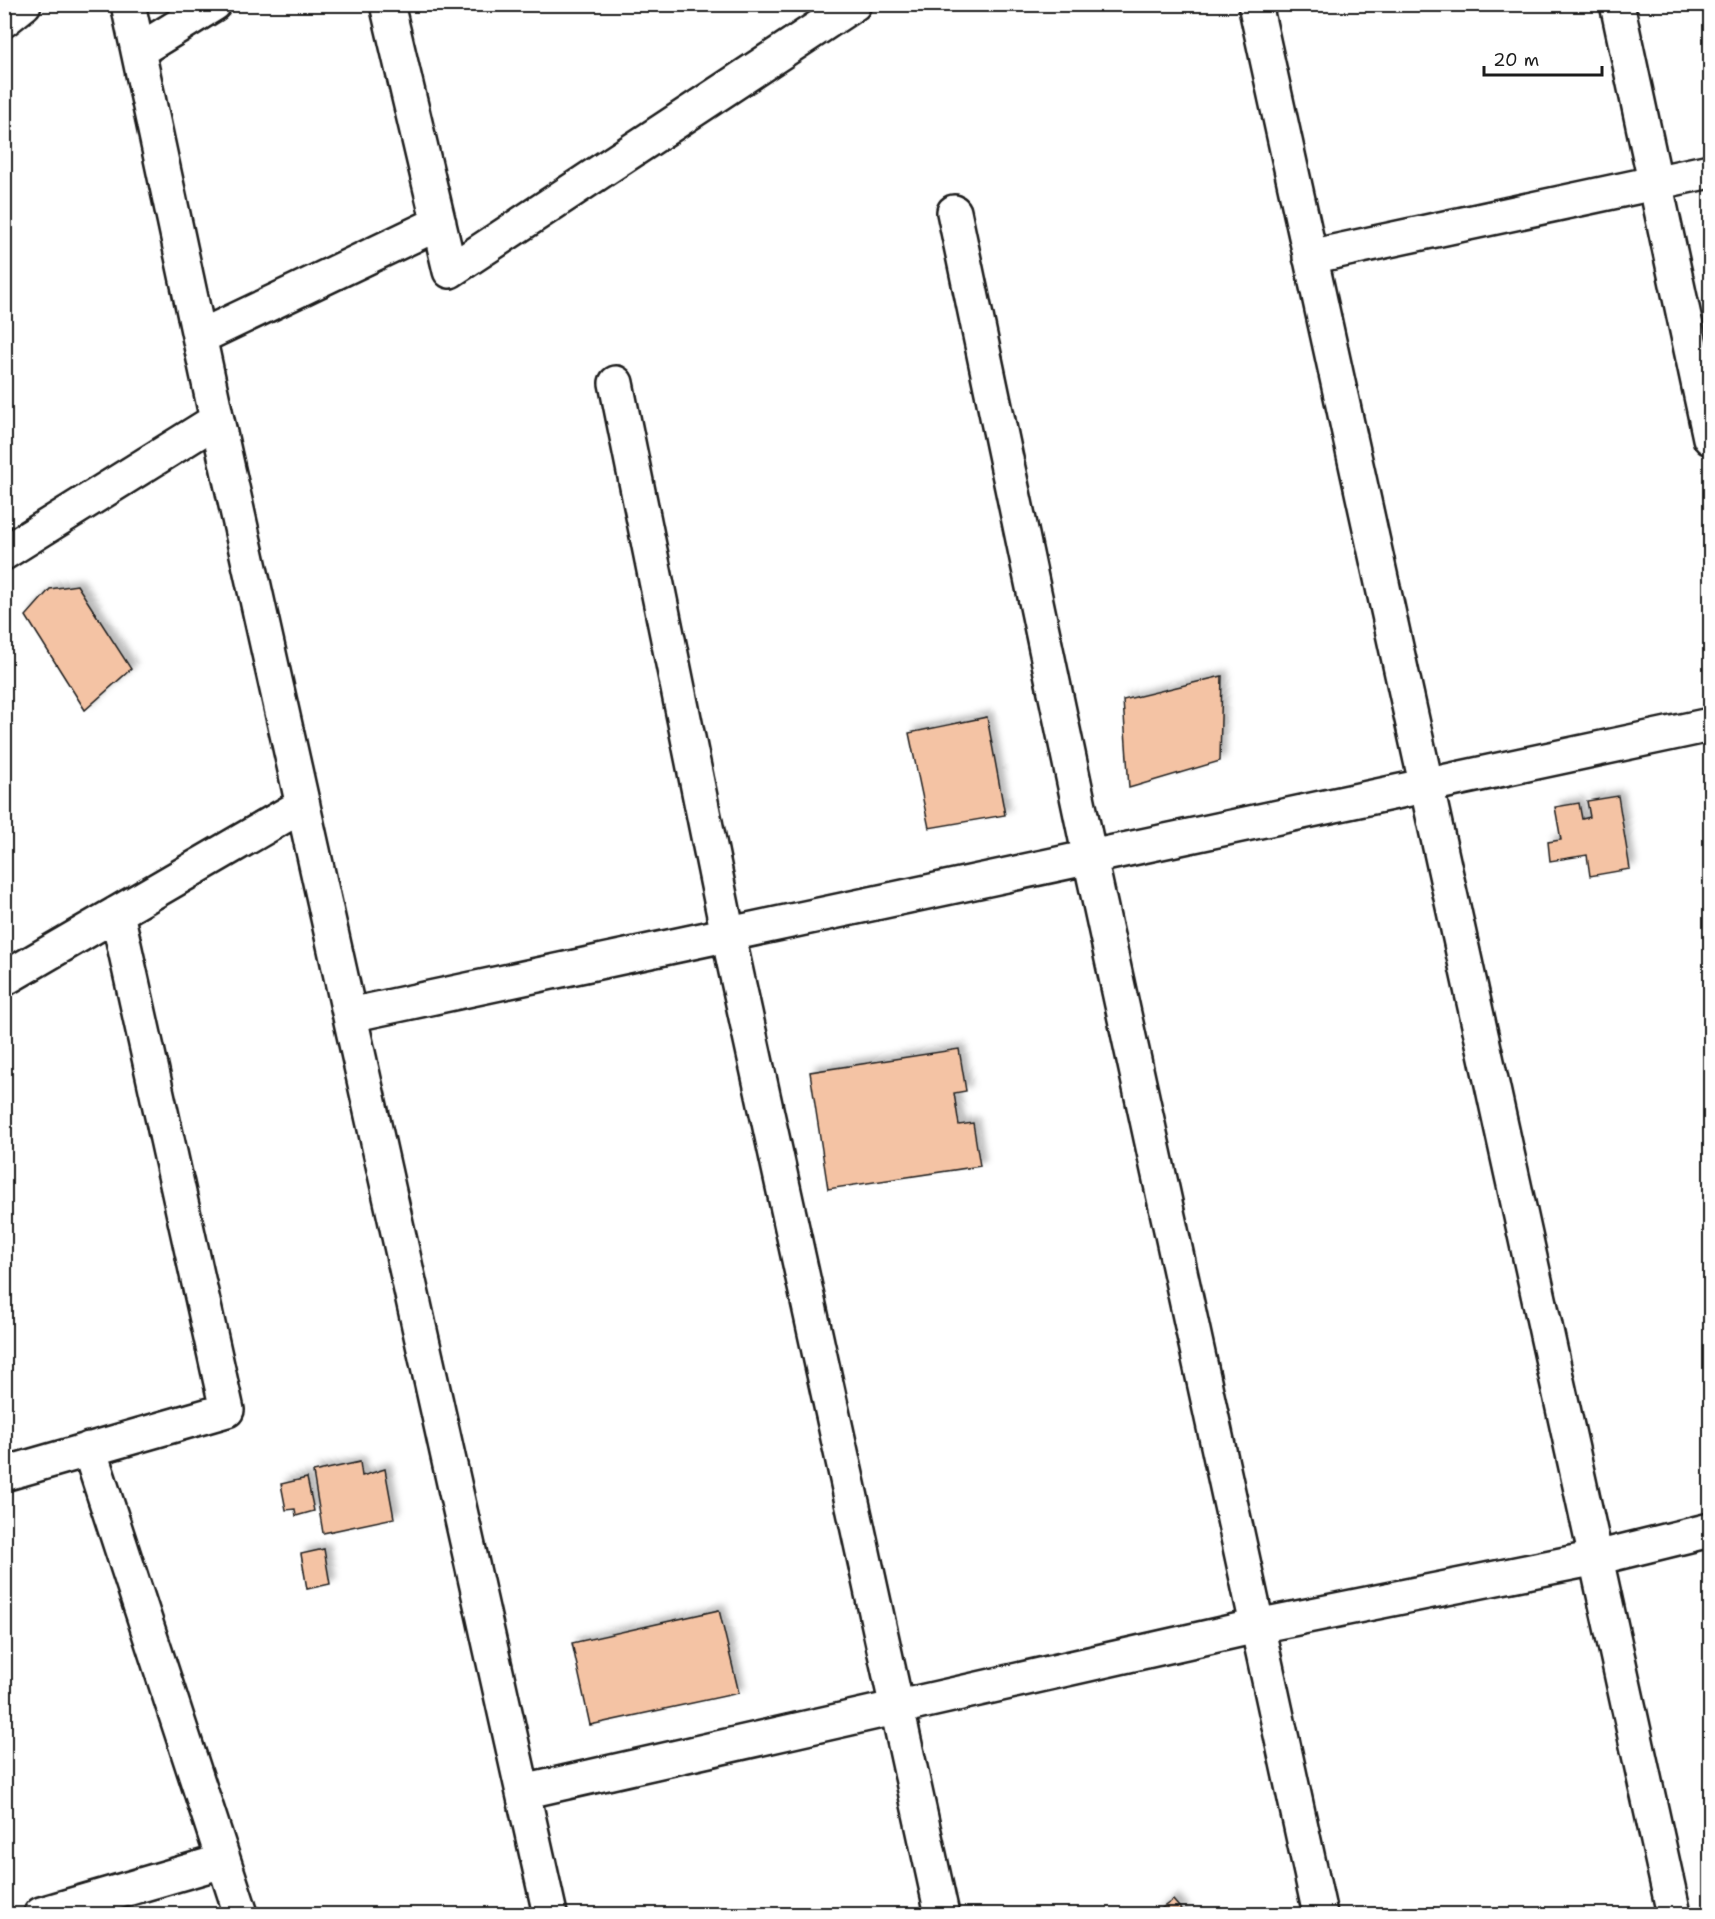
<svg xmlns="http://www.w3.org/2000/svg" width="1715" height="1919" font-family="'Shantell Sans',sans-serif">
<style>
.building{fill:#f4c3a4;stroke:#1c1c1c;stroke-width:1.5;filter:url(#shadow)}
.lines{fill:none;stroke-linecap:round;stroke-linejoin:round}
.street-casing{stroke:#1c1c1c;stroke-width:38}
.street{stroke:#fff;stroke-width:33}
</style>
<defs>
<filter id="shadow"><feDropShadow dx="5.5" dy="-5.5" stdDeviation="3" flood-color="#0004"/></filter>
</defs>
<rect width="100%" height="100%" fill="#fff"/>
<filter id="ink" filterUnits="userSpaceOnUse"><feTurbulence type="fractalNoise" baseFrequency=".0167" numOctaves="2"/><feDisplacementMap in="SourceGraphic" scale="12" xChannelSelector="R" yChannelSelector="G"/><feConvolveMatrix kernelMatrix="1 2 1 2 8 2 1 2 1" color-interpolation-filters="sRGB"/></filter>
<g filter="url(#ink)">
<!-- building -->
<path class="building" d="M 77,585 L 131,669 L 85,710 L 26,616 L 50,589 Z
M 1222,676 L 1220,761 L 1129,788 L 1123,700 Z
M 987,717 L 1005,815 L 929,828 L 909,733 Z
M 1618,796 L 1630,869 L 1590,876 L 1587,855 L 1550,861 L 1548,842 L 1561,840 L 1555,807 L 1579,803 L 1582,819 L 1590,817 L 1587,801 Z
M 959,1049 L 966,1091 L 954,1093 L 959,1125 L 973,1123 L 980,1166 L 828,1189 L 810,1072 Z
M 360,1462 L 362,1476 L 385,1469 L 394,1518 L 323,1533 L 313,1472 Z
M 307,1478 L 314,1511 L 296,1516 L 295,1509 L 286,1510 L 281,1484 Z
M 324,1549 L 330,1584 L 307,1589 L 301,1554 Z
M 719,1610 L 739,1693 L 590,1725 L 572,1643 Z
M 1173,1900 L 1185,1914 L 1154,1914 Z"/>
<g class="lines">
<!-- street casing -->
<g class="street-casing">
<path id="street" d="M 128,4 L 217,420 L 550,1914
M 387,4 L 450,271 L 854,4
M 1255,4 L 1674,1914
M 1617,4 L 1710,438
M 4,20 L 24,4
M 138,51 L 214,4
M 954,212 L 1090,858 L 1320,1914
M 1310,257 L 1710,171
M 200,337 L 439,223
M 616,383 L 728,935 L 942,1914
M 4,553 L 217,420
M 4,979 L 303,805
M 350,1015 L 1710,725
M 89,1449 L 241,1914
M 4,1474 L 227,1410 L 117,913
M 523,1792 L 1257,1626 L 1596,1558 L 1710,1530
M 41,1914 L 223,1861"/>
</g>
<!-- street -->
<use href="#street" class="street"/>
</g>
</g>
<!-- margin -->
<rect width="1715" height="1919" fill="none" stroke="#fff" stroke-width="24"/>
<rect x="12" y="12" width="1691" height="1895" fill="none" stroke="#1c1c1c" stroke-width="2" filter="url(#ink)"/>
<!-- scale -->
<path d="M1484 66v9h118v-9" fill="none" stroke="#1c1c1c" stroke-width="3"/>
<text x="1493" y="66" font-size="18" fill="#1c1c1c" stroke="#ffffff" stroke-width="4.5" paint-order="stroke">20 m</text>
</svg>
